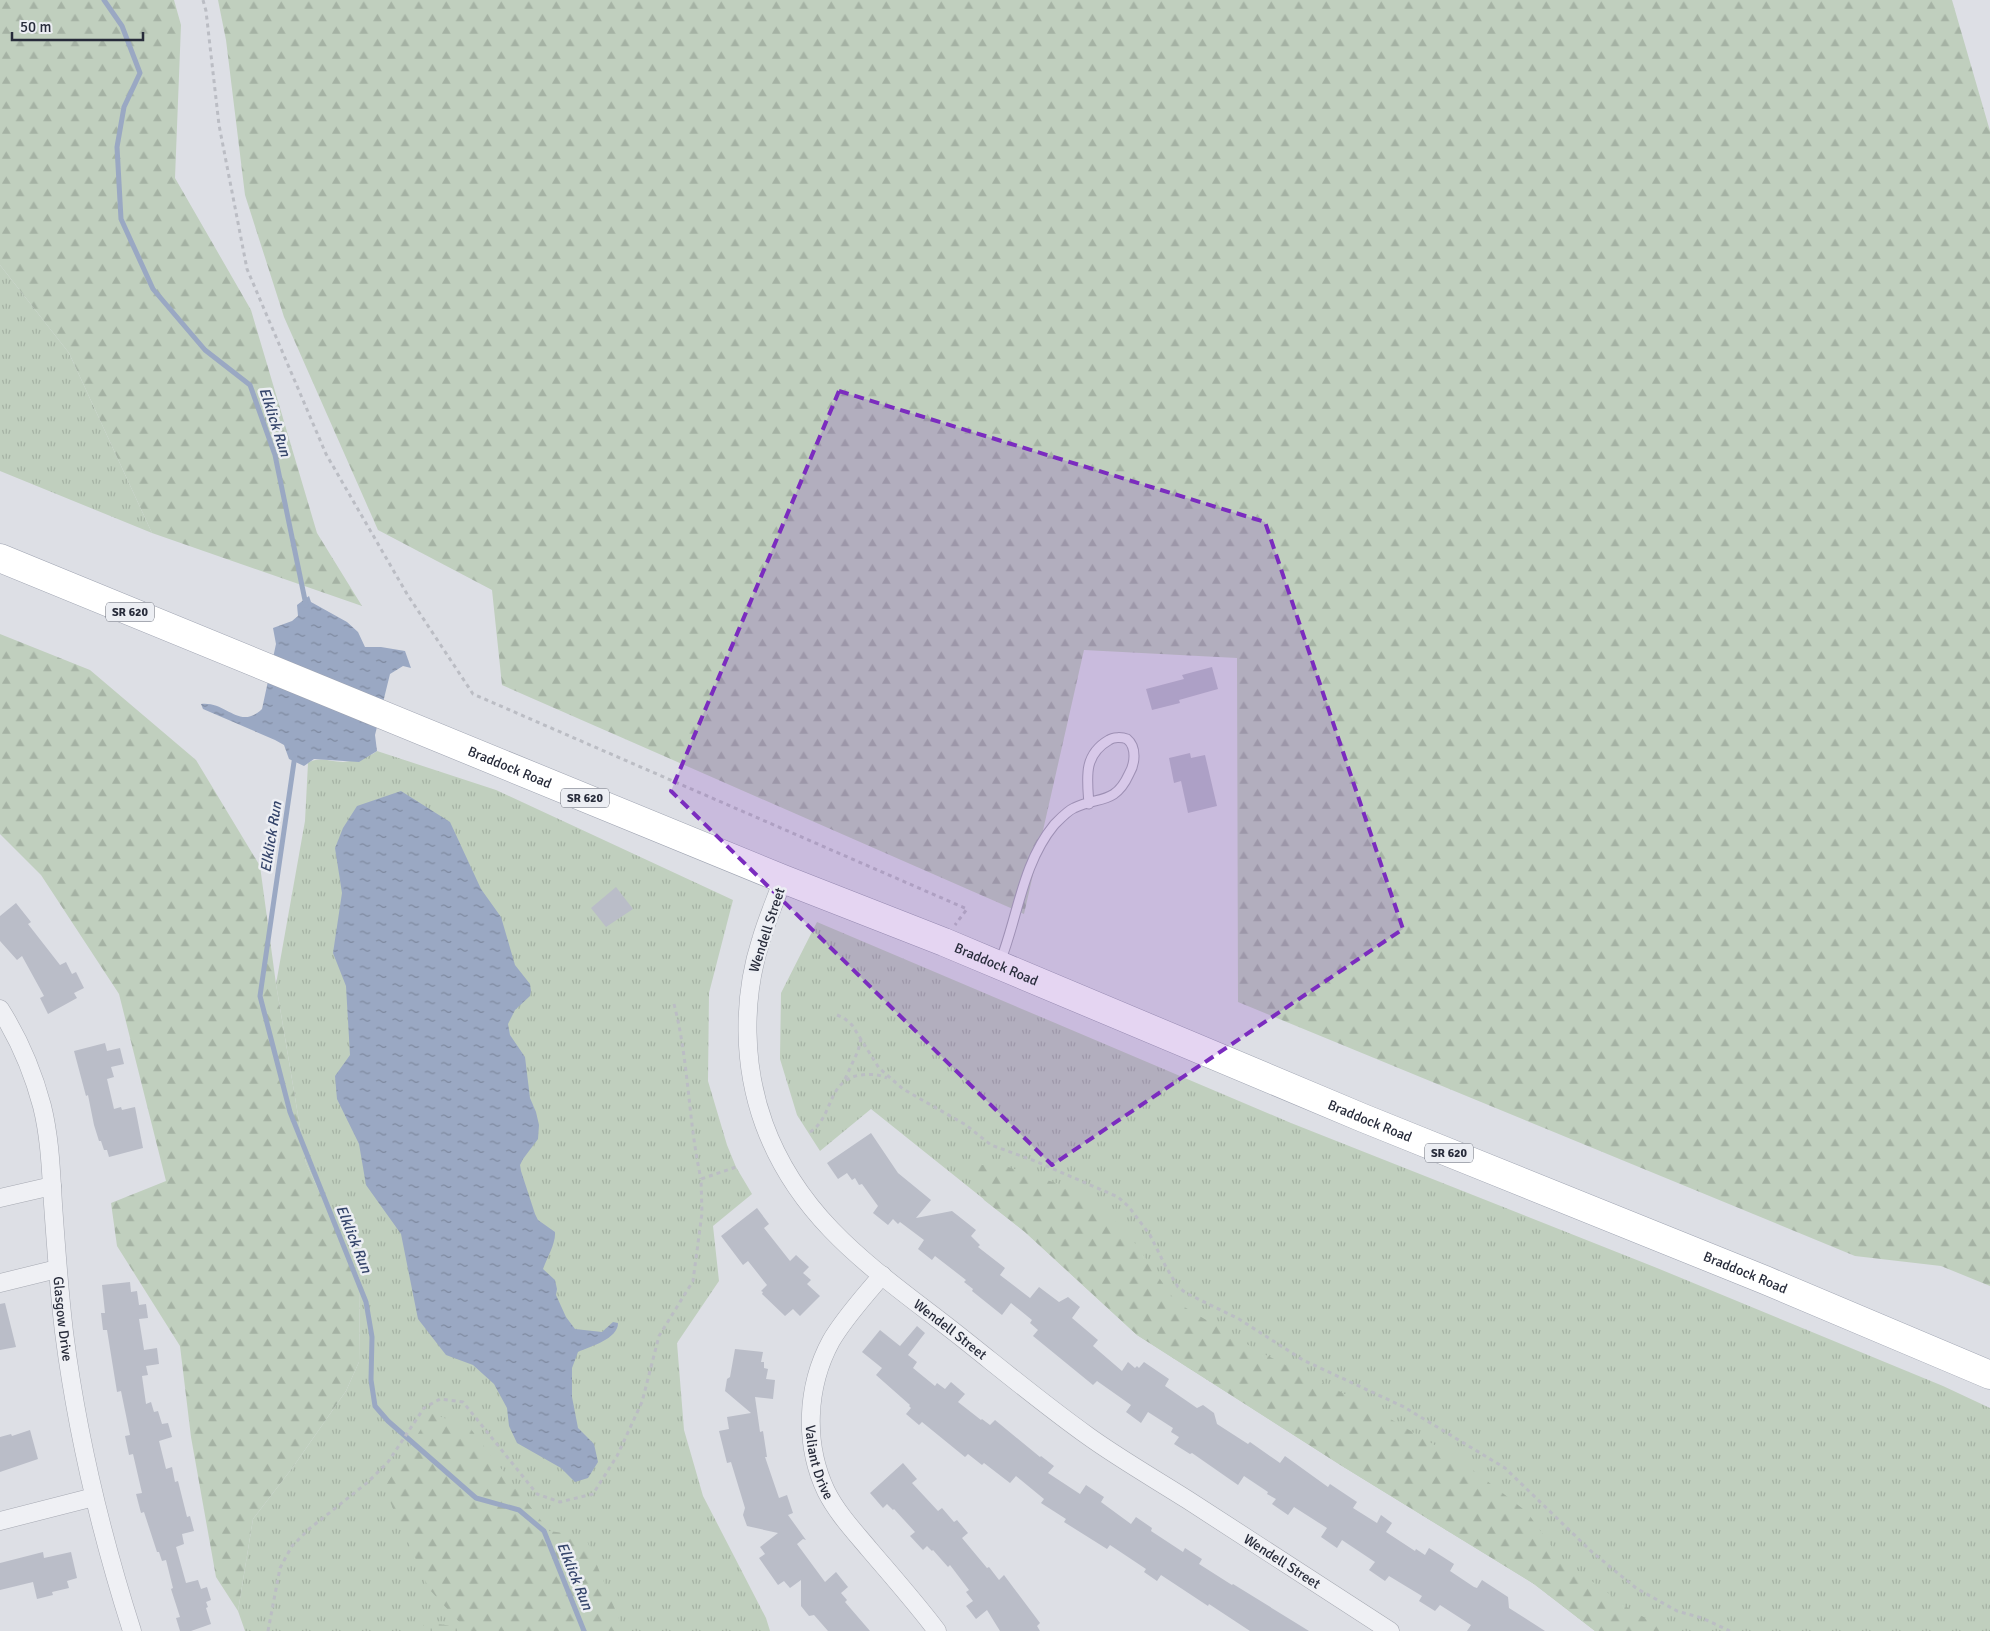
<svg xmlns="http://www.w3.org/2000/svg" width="1990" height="1631" font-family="Signika,sans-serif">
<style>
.grass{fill:url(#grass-tufts)}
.forest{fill:url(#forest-firs)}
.wetland{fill:url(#wetland-marsh)}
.water{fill:url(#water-ripples)}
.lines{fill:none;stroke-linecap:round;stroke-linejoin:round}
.stream{stroke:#9aa8c3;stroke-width:5}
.building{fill:#babdc8}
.service-casing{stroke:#a6a9b2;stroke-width:11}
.minor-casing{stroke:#a6a9b2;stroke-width:19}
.primary-casing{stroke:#9da2b0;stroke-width:29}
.path{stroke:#bbbdc4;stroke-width:3;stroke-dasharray:4 4;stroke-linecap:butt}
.service{stroke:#eff0f4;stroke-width:9}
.minor{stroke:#eff0f4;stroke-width:18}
.primary{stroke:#fff;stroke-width:28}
.marked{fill:#7b2cbf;fill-opacity:0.2;stroke:#7b2cbf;stroke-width:4;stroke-dasharray:10 6;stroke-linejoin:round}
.labels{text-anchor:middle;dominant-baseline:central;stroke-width:5;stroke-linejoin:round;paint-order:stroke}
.shield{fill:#eceef3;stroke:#626672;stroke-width:1}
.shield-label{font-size:12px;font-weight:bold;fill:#272b3a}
.street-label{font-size:14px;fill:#272b3a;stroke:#eceef3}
.water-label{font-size:15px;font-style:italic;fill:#35456b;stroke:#eceef3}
</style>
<defs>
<pattern id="grass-tufts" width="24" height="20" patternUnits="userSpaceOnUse" patternTransform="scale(1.25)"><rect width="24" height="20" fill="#c0cfbe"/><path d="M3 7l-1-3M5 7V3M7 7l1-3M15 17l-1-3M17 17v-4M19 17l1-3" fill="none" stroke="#a5b2a4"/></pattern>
<pattern id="forest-firs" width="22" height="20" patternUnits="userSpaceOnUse" patternTransform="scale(1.25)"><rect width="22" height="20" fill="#c0cfbe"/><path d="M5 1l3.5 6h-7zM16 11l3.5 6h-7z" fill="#a5b2a4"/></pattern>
<pattern id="wetland-marsh" width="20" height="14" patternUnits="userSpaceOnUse" patternTransform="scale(1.25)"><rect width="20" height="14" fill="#c0cfbe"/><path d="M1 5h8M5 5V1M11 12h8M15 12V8" fill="none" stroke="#a5b2a4"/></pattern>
<pattern id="water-ripples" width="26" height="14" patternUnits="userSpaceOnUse" patternTransform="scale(1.25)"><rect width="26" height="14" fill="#9aa8c3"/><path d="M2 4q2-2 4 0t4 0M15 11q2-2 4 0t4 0" fill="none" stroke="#7e899f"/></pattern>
</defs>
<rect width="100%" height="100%" fill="#dddfe5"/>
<!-- grass -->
<path class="grass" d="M 0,265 L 69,353 L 152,533 L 0,471 Z
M 377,751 L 496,790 L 733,900 L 709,993 L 708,1081 L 727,1145 L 736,1167 L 752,1194 L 713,1226 L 719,1281 L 677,1343 L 684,1430 L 703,1496 L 766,1618 L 770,1631 L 245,1631 L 238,1611 L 253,1519 L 293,1467 L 346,1391 L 359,1362 L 360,1280 L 306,1163 L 276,984 L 305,821 L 308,763 C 319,756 330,762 343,762 C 354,761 368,758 377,751 Z
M 817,922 L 1291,1123 L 1657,1268 L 1943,1386 L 1990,1408 L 1990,1631 L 1595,1631 L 1534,1584 L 1342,1466 L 1137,1335 L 1025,1232 L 871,1109 L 820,1151 L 797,1115 L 780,1059 L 781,993 Z"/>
<!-- forest -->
<path class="forest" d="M 0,0 L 174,0 L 181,25 L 175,178 L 251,310 L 317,533 L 362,606 L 152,533 L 69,353 L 0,265 Z
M 218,0 L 1952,0 L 1990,131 L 1990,1286 L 1941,1266 L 1855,1256 L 1238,1002 L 1237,658 L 1084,650 L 1024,914 L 502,685 L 492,590 L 378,530 L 284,317 L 245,195 L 226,40 Z
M 0,634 L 90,670 L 196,760 L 260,866 L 276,984 L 306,1163 L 360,1280 L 359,1362 L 346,1391 L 293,1467 L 253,1519 L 238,1611 L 216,1577 L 191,1437 L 180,1346 L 117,1246 L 111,1203 L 166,1181 L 119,994 L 41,875 L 0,834 Z
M 999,1164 L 1074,1189 L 1125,1229 L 1176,1302 L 1260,1352 L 1365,1404 L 1460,1460 L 1527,1512 L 1559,1557 L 1635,1613 L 1675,1631 L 1595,1631 L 1534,1584 L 1342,1466 L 1137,1335 L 1025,1232 L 984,1200 L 966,1166 Z
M 431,1413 L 470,1428 L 549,1531 L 585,1536 L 624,1631 L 470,1631 L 462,1625 L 429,1589 L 384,1488 Z"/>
<!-- wetland -->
<path class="wetland" d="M 426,1621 L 465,1629 L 462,1631 L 420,1631 Z"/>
<!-- water -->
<path class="water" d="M 309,596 L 311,602 L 347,622 L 358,632 L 365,647 L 381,647 L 405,651 L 411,668 L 403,666 L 390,674 L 375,735 L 377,751 L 359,762 L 314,759 L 304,766 L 289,759 L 284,745 L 275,740 L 203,709 L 201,704 C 227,701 239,731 262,709 L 276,644 L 273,628 L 292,621 L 298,616 L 297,605 Z
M 401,791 L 450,822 L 481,889 L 501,917 L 515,965 L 530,984 L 531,991 L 530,996 L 515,1010 L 508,1024 L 510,1035 L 525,1057 L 530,1098 L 536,1112 L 539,1125 L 538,1139 L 523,1159 L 520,1165 L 521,1171 L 535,1214 L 538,1220 L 555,1232 C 556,1243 547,1258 543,1269 L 555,1280 L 557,1289 L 556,1295 L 566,1317 L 575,1329 L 602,1332 L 613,1322 L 618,1323 C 618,1339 591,1346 578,1352 L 572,1368 L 572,1397 L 578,1428 L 594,1444 L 598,1462 L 588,1478 L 575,1482 L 561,1468 L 517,1443 L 509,1426 L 507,1408 L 494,1384 L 473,1365 L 446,1355 L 418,1319 L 401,1234 L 366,1185 L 359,1144 L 337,1099 L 335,1076 L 350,1055 L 346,986 L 333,953 L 342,893 L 335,848 L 343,828 L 357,806 Z"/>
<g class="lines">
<!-- stream -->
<path class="stream" d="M 104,0 L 122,26 L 140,73 L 124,107 L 117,147 L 121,219 L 153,289 L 205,350 L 250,385 L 275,455 L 306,605
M 295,755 L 260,996 L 290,1112 L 366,1302 L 372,1337 L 371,1380 L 375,1406 L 388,1421 L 476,1498 L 519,1510 L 544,1531 L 584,1631"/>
</g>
<!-- building -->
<path class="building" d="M 1212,667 L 1218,689 L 1179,700 L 1180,703 L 1152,710 L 1146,689 L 1184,679 L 1182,675 Z
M 1190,753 L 1191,758 L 1205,755 L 1217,806 L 1188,813 L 1181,781 L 1174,783 L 1169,758 Z
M 616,887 L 633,909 L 606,927 L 591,908 Z
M 16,903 L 31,922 L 28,924 L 60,965 L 66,962 L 72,974 L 76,972 L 84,988 L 74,993 L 77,998 L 48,1014 L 40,998 L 44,996 L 22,956 L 17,960 L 0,941 L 0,916 Z
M 105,1043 L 107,1051 L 120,1048 L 124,1064 L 111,1067 L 114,1077 L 107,1079 L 114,1109 L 121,1107 L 122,1110 L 135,1107 L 143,1148 L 109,1157 L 107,1150 L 104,1150 L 101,1141 L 99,1141 L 94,1125 L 88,1095 L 86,1096 L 74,1051 Z
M 871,1133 L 898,1173 L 931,1200 L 916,1218 L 952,1211 L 976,1230 L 971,1236 L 980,1245 L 978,1247 L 1005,1268 L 1000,1275 L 1030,1298 L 1039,1287 L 1059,1302 L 1068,1297 L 1080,1307 L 1072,1318 L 1098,1340 L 1093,1346 L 1122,1371 L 1128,1362 L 1135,1368 L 1137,1366 L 1139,1368 L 1144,1362 L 1169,1379 L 1165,1386 L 1197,1408 L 1203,1405 L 1214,1413 L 1217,1424 L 1248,1444 L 1250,1442 L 1280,1463 L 1285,1456 L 1328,1487 L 1330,1484 L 1357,1502 L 1353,1508 L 1377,1523 L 1381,1515 L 1392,1523 L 1386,1532 L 1415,1551 L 1416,1549 L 1425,1555 L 1429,1548 L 1454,1564 L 1450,1571 L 1474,1587 L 1477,1588 L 1482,1580 L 1508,1597 L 1509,1608 L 1545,1631 L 1467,1631 L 1471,1625 L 1440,1605 L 1435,1611 L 1419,1601 L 1422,1596 L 1389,1576 L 1385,1581 L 1369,1570 L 1375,1562 L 1342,1540 L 1337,1548 L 1321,1537 L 1327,1528 L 1294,1507 L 1288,1515 L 1272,1504 L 1276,1499 L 1267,1494 L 1268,1492 L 1244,1476 L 1238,1485 L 1192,1453 L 1190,1454 L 1174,1444 L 1179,1437 L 1171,1432 L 1173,1428 L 1148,1412 L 1141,1423 L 1126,1412 L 1131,1405 L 1097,1381 L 1093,1385 L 1033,1336 L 1038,1330 L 1030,1323 L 1032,1320 L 1011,1303 L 1002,1315 L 972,1291 L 973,1289 L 964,1282 L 966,1280 L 935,1256 L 932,1260 L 918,1249 L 924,1240 L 900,1222 L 898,1224 L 893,1219 L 888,1225 L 873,1213 L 878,1206 L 862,1184 L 859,1185 L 855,1178 L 852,1180 L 847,1173 L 838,1179 L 827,1163 Z
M 757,1208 L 769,1224 L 764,1228 L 790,1261 L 796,1255 L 809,1267 L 803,1273 L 811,1280 L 807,1284 L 820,1296 L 800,1316 L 793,1309 L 785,1316 L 762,1294 L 763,1292 L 761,1291 L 767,1285 L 748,1261 L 743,1265 L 721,1236 Z
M 130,1282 L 131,1292 L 137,1291 L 139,1305 L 146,1304 L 148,1318 L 139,1319 L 144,1350 L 157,1348 L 159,1364 L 146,1366 L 148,1375 L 142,1376 L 146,1404 L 151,1402 L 154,1412 L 158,1411 L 162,1424 L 168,1423 L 172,1437 L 159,1441 L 166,1469 L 172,1467 L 175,1482 L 178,1481 L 187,1517 L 190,1516 L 194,1531 L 182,1534 L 184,1544 L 176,1547 L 186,1583 L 198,1580 L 201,1589 L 207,1587 L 211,1600 L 206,1602 L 208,1607 L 206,1608 L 211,1624 L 191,1631 L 180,1631 L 176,1618 L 180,1617 L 171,1589 L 173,1588 L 166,1560 L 162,1561 L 159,1552 L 157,1552 L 144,1512 L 141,1513 L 136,1494 L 142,1493 L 133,1454 L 129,1455 L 125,1436 L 130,1435 L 121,1391 L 117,1392 L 107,1330 L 103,1330 L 101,1313 L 105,1313 L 102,1285 Z
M 5,1303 L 16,1347 L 0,1350 L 0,1304 Z
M 917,1326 L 925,1333 L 908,1355 L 917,1362 L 913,1368 L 935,1386 L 937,1383 L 945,1389 L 951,1382 L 965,1394 L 958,1402 L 981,1420 L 982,1419 L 990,1425 L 995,1420 L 1040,1457 L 1041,1456 L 1054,1466 L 1048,1473 L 1080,1494 L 1086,1485 L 1104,1497 L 1101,1502 L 1131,1524 L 1136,1517 L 1152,1528 L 1151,1531 L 1183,1552 L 1185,1548 L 1202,1559 L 1199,1564 L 1232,1585 L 1233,1584 L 1309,1631 L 1250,1631 L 1209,1604 L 1208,1606 L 1161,1575 L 1157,1581 L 1144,1572 L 1146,1569 L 1110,1545 L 1107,1549 L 1064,1522 L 1066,1519 L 1041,1503 L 1044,1499 L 1016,1476 L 1010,1483 L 984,1463 L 982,1465 L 968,1454 L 965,1457 L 922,1422 L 919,1425 L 906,1414 L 911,1408 L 909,1406 L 910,1405 L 876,1375 L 882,1368 L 862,1352 L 880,1330 L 900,1346 Z
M 735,1349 L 763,1352 L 761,1362 L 764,1362 L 764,1368 L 768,1369 L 766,1379 L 775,1380 L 773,1399 L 755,1397 L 760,1432 L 763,1431 L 767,1457 L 765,1457 L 779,1498 L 787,1495 L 793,1513 L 788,1515 L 806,1540 L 803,1539 L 797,1544 L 825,1582 L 836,1572 L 848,1587 L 841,1593 L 847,1600 L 845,1602 L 870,1631 L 828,1631 L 814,1615 L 809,1616 L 801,1606 L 801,1580 L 790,1588 L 784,1581 L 778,1585 L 759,1558 L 765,1554 L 760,1547 L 778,1533 L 747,1526 L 743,1515 L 745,1508 L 731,1462 L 727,1463 L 719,1431 L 729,1429 L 727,1417 L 751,1413 L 725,1391 L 727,1379 L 730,1377 Z
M 30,1430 L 38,1459 L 0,1472 L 0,1437 L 11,1434 L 12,1436 Z
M 903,1463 L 917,1479 L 912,1483 L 938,1511 L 942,1508 L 954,1522 L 957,1520 L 968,1533 L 962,1538 L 987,1568 L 989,1567 L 999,1580 L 1004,1575 L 1040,1623 L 1037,1626 L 1040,1631 L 1000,1631 L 987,1610 L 976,1619 L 966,1606 L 973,1601 L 966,1592 L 969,1590 L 950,1565 L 948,1567 L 933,1550 L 932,1551 L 927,1546 L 923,1550 L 910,1536 L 915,1532 L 894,1509 L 893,1510 L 887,1504 L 883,1508 L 870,1493 Z
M 43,1552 L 44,1558 L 71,1552 L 77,1578 L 67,1581 L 69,1588 L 52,1592 L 53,1595 L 37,1599 L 33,1582 L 0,1590 L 0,1563 Z"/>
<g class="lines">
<!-- service casing -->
<g class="service-casing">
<path id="service" d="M 1000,962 C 1018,917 1022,864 1054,825 C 1059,820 1067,811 1074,808 C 1099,796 1115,805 1129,774 C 1132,769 1134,762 1134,756 C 1134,750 1132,743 1127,739 C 1122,737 1113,737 1109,740 C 1083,755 1087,778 1089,804"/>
</g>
<!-- minor casing -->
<g class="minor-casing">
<g id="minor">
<path id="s1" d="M 783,879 C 776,899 767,919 761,940 C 742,999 743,1066 764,1124 C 800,1223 878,1272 957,1334 C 1000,1368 1043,1404 1088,1436 C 1120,1459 1155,1479 1188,1500 C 1255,1544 1323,1587 1390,1631"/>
<path id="s2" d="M 0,1009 C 19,1039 33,1072 42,1106 C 50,1138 51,1171 53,1204 C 56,1247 59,1290 64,1332 C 77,1434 101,1534 132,1631"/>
<path d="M 0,1198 L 52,1186"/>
<path id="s3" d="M 882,1275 C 865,1296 845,1317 831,1341 C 806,1387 804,1444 826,1491 C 837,1513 854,1531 869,1549 C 892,1576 916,1603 937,1631"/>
<path d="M 0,1283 L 57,1269"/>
<path d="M 0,1521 L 94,1497"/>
</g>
</g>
<!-- primary casing -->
<g class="primary-casing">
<g id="primary">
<path id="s4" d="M 0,558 L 783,879 L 944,942 L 1363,1118 L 1765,1280 L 1990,1375"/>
</g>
</g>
<!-- path -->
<path class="path" d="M 203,0 L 206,11 L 219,125 L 247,269 L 326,454 L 407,594 L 473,694 L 967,909 L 955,925
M 674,1004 C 689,1061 688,1121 701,1179
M 837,1015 L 844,1018 L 852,1025 L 879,1068 L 903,1089 L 966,1125 L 991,1145 L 1035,1161 L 1118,1197 L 1129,1207 L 1150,1235 L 1166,1267 L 1178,1287 L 1186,1293 L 1239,1319 L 1303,1360 L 1404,1407 L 1505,1468 L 1592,1552 L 1636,1588 L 1677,1611 L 1702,1618 L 1730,1631
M 845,1079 L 858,1051 L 861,1039
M 810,1132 C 834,1117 826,1081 860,1075 C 869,1074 878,1074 887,1078
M 268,1631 L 280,1568 L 292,1546 L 309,1529 L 368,1482 L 388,1462 L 424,1408 L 440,1399 L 463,1402 L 537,1494 L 560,1502 L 593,1494 L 617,1456 L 642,1402 L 659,1336 L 693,1281 L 702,1213 L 701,1179 L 736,1167"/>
<!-- service -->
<use href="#service" class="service"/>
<!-- minor -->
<use href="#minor" class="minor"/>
<!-- primary -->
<use href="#primary" class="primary"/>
</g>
<!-- marked area -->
<path class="marked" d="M 839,391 L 1265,522 L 1403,929 L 1052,1165 L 671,791 Z"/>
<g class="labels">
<!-- shield labels -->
<g class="shield">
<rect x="106" y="602.5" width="48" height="19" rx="4"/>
<rect x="561" y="788.5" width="48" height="19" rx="4"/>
<rect x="1425" y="1143.5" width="48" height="19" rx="4"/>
</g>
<g class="shield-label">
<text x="130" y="612">SR 620</text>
<text x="585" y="798">SR 620</text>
<text x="1449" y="1153">SR 620</text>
</g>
<!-- street labels -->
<g class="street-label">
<text stroke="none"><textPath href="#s4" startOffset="551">Braddock Road</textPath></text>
<text transform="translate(767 930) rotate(-72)">Wendell Street</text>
<text stroke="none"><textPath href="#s4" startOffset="1076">Braddock Road</textPath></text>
<text stroke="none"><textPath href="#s4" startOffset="1481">Braddock Road</textPath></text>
<text stroke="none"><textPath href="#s4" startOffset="1886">Braddock Road</textPath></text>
<text stroke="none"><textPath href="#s2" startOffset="320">Glasgow Drive</textPath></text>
<text stroke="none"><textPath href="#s1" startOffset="534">Wendell Street</textPath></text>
<text stroke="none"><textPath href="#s3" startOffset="209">Valiant Drive</textPath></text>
<text stroke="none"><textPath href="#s1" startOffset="939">Wendell Street</textPath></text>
</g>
<!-- water labels -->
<g class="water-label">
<text transform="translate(275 422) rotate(72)">Elklick Run</text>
<text transform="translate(271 837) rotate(-81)">Elklick Run</text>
<text transform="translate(354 1239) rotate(68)">Elklick Run</text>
<text transform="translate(575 1576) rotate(68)">Elklick Run</text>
</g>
</g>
<!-- scale -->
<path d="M12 32v8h131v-8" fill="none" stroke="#272b3a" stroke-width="2.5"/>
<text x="20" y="32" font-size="15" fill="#272b3a" stroke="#eceef3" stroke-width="4" paint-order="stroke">50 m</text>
</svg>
